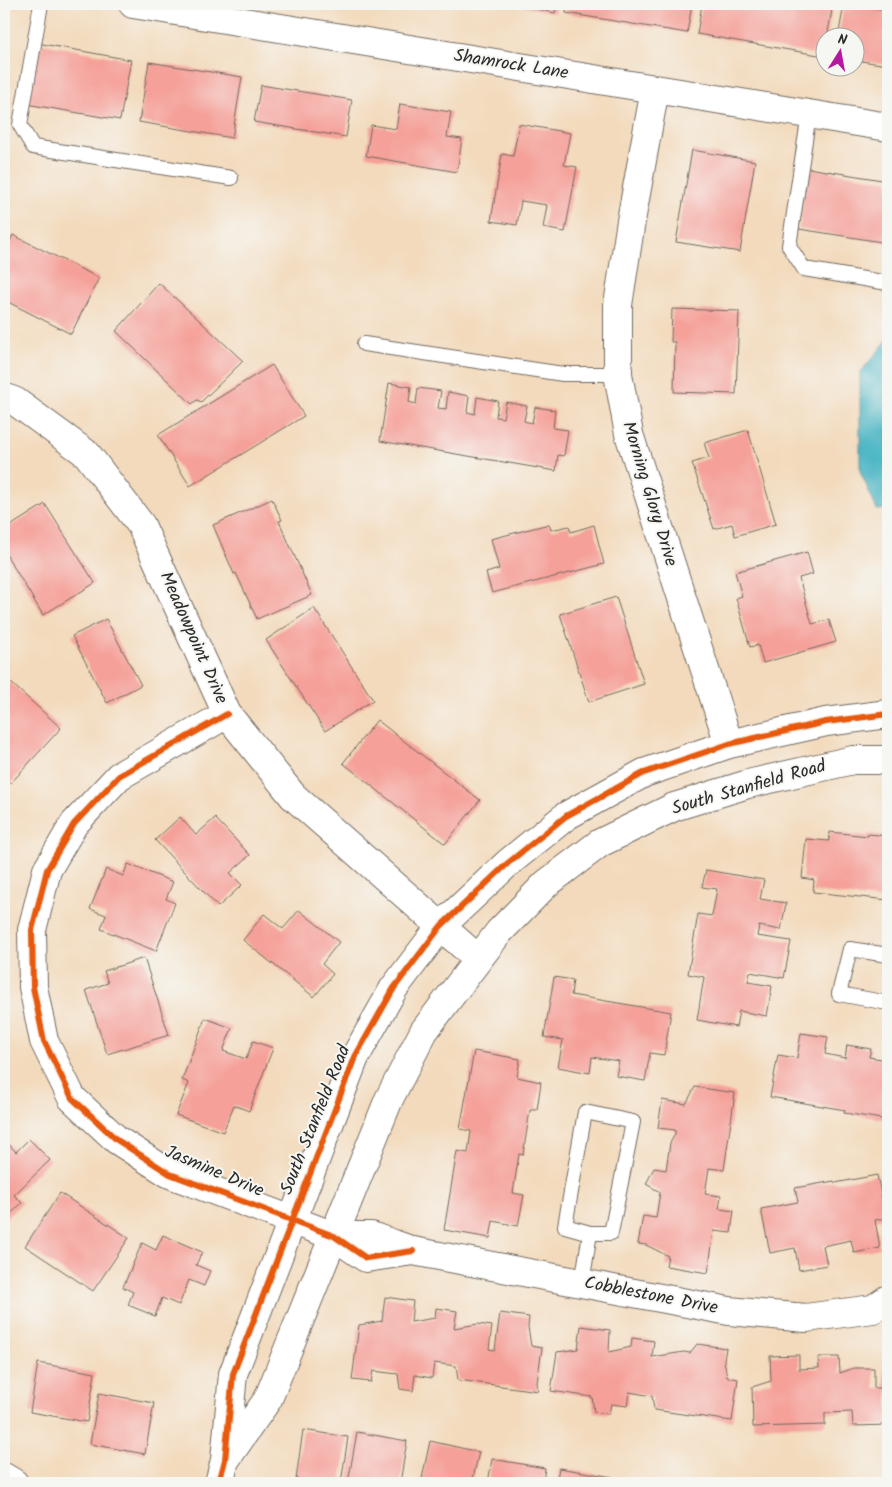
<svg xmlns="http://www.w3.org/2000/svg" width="892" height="1487" font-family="Kalam,sans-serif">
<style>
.water{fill:#47b4c3;stroke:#397077}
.building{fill:#f5a099}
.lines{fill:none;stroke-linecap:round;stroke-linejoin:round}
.lane-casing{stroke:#71685e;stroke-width:16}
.street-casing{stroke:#71685e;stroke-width:30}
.lane{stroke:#fff;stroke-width:14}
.street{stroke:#fff;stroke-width:28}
.cycleway-casing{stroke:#f6f6f2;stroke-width:9}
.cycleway{stroke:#e8590c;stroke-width:6}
.labels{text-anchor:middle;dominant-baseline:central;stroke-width:4;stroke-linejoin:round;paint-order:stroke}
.street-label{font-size:18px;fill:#2b2b2b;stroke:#f6f6f2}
</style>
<rect width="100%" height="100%" fill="#f6f6f2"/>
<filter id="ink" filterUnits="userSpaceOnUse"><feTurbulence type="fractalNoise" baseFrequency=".02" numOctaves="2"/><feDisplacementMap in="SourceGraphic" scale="10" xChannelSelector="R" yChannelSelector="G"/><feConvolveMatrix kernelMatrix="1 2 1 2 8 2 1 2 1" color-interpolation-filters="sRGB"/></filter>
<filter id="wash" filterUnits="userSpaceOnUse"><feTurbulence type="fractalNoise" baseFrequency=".0096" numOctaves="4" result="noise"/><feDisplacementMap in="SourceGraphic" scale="20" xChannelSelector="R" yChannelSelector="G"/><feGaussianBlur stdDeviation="1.12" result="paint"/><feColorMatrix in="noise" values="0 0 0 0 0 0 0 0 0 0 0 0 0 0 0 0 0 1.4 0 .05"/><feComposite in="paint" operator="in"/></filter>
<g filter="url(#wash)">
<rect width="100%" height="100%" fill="#f3dabc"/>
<!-- water -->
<path class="water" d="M 888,339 L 888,509 L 877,510 L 860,471 L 860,373 Z"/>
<g id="blocks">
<!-- building -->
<path class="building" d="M 513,4 L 557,4 L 555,13 Z
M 567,4 L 692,4 L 687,33 L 566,13 Z
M 702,4 L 833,4 L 827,38 L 824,38 L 824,56 L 697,34 Z
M 844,4 L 888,10 L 888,65 L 854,60 L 854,38 L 838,38 Z
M 37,43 L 131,60 L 120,120 L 26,104 Z
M 149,62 L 242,77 L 232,138 L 139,122 Z
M 261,85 L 352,100 L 346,137 L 254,122 Z
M 400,104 L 451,112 L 447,137 L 462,139 L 457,172 L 366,156 L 371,125 L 396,129 Z
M 519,124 L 570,133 L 564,165 L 577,167 L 565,232 L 543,228 L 547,205 L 521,201 L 517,225 L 491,221 L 502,154 L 513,156 Z
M 692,150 L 755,161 L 740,252 L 676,242 Z
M 808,168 L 888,181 L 888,243 L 799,229 Z
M 13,235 L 99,278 L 71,334 L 4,300 L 4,254 Z
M 159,283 L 243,361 L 201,402 L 197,400 L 192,404 L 116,331 Z
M 672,309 L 739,311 L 736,394 L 674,392 L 675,342 L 671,342 Z
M 272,365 L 304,416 L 190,486 L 158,435 Z
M 389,383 L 411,387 L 409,402 L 416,404 L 418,388 L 441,391 L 438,408 L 446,409 L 448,392 L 469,396 L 467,412 L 475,414 L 477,397 L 498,401 L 496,417 L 503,418 L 506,402 L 527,406 L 524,421 L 532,423 L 535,407 L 555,410 L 553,428 L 568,430 L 564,456 L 558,455 L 556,471 L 380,441 Z
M 748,430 L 776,524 L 735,536 L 732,524 L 714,529 L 692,463 L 709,458 L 704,443 Z
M 272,499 L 282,520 L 279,521 L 312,595 L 257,619 L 236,573 L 234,574 L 213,525 Z
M 45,504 L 95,583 L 43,615 L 4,551 L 4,530 Z
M 549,524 L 551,530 L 569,526 L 571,532 L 594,525 L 604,564 L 492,593 L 486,573 L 499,569 L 491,539 Z
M 807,552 L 813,574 L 799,578 L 812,624 L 829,620 L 836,642 L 763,663 L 758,645 L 750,647 L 736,598 L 742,596 L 735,572 Z
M 616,597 L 644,684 L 589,702 L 560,614 Z
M 314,608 L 373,700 L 325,731 L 266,640 Z
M 106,619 L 141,685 L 107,703 L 72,636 Z
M 10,682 L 61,728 L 10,784 L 4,778 L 4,689 Z
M 377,720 L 480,800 L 445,844 L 343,763 Z
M 180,817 L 196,835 L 215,818 L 250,855 L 230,873 L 242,885 L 218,907 L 155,840 Z
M 830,832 L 868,836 L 868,834 L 888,836 L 888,900 L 813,892 L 814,880 L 802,878 L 806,839 L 829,841 Z
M 128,864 L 173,882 L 166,899 L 175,903 L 156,951 L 101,929 L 106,915 L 90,909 L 106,869 L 123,876 Z
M 706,870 L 764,880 L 760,899 L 786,903 L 781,930 L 759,926 L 757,936 L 791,941 L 784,978 L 750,972 L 748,982 L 772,986 L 767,1016 L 739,1011 L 736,1027 L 697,1020 L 704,977 L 688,974 L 698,914 L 712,916 L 717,889 L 702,887 Z
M 299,910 L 339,942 L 322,964 L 333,974 L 314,997 L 243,940 L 264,914 L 283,929 Z
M 144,958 L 169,1035 L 107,1054 L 86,990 L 108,983 L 104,971 Z
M 554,977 L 573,980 L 571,995 L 671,1012 L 664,1055 L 650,1053 L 645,1081 L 616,1076 L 619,1061 L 592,1057 L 590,1073 L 558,1067 L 563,1040 L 544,1037 Z
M 205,1018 L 232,1028 L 223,1051 L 246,1059 L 253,1041 L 273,1048 L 249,1111 L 234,1105 L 223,1132 L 176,1115 L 189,1083 L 182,1080 Z
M 801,1033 L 828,1037 L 825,1054 L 845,1058 L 847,1045 L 871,1049 L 869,1057 L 888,1060 L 888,1120 L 844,1113 L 845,1110 L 770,1097 L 778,1055 L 797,1058 Z
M 474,1051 L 520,1059 L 517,1077 L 541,1082 L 537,1110 L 530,1110 L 523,1155 L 519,1154 L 513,1193 L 524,1195 L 518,1226 L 493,1221 L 490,1238 L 444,1230 L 457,1151 L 468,1153 L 471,1131 L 460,1129 Z
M 695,1087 L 735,1093 L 724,1170 L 709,1168 L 705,1194 L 721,1196 L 719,1209 L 734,1211 L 731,1233 L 714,1231 L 708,1273 L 666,1266 L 668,1256 L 646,1245 L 638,1244 L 643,1216 L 656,1218 L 660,1192 L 646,1184 L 654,1168 L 666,1170 L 670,1143 L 675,1134 L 675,1130 L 658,1128 L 662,1100 L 686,1104 Z
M 4,1139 L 16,1152 L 29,1139 L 50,1160 L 14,1195 L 22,1203 L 4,1220 Z
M 877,1175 L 886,1218 L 875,1220 L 880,1248 L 854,1253 L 851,1240 L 823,1246 L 827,1265 L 799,1270 L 795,1248 L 770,1253 L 761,1209 L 798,1202 L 795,1188 L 834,1181 L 835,1183 Z
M 60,1193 L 129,1238 L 93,1291 L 25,1246 Z
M 163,1235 L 202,1252 L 196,1265 L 210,1271 L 204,1286 L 189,1280 L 179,1305 L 162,1298 L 155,1316 L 128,1305 L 133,1292 L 123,1287 L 142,1243 L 156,1250 Z
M 385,1297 L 413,1301 L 411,1322 L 435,1318 L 436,1308 L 457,1311 L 454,1328 L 478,1324 L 492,1326 L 489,1349 L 495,1350 L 500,1313 L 529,1317 L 528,1327 L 531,1346 L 542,1348 L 537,1383 L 538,1391 L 458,1380 L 456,1366 L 434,1363 L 432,1378 L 415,1375 L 413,1391 L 400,1389 L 398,1374 L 373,1371 L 371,1382 L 352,1380 L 359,1325 L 382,1321 Z
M 581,1326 L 610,1330 L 609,1352 L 631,1347 L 632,1338 L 654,1341 L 652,1357 L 684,1352 L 690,1353 L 697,1344 L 726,1348 L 724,1360 L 727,1377 L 738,1379 L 732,1421 L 654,1410 L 652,1396 L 629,1392 L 627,1406 L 611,1404 L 609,1414 L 594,1412 L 592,1397 L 551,1391 L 557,1352 L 578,1349 Z
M 888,1351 L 888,1425 L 853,1426 L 852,1412 L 825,1413 L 825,1425 L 753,1427 L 752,1387 L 771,1381 L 770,1356 L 799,1355 L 799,1369 L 819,1368 L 818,1357 L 839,1357 L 840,1373 L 854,1368 L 874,1368 L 874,1388 L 884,1388 L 884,1352 Z
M 38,1363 L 95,1373 L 87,1422 L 30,1412 Z
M 99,1393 L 154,1403 L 145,1454 L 90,1444 Z
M 303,1430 L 348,1437 L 341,1483 L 325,1483 L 296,1479 Z
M 357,1432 L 407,1441 L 400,1483 L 377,1481 L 377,1483 L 348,1483 Z
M 430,1441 L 479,1452 L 472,1483 L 421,1483 Z
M 492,1459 L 545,1468 L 543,1483 L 488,1483 Z
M 559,1468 L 613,1477 L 612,1483 L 556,1483 Z"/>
</g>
</g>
<g filter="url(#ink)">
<use href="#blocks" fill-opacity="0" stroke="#71685e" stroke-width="1"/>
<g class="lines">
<!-- lane casing -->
<g class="lane-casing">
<path id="lane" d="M 41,4 L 20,125 L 33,147 L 231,178
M 809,114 L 789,246 L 804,269 L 888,283
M 364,344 L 563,374 L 618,374
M 888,955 L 850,949 L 839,994 L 888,1003
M 582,1283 L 590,1233 L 611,1233 L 633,1122 L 585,1112 L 565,1226 L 590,1233"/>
</g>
<!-- street casing -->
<g class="street-casing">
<path id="street" d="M 133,4 L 888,127
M 655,89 L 631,221 L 618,305 L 618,374 L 629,434 L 729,744
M 4,397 L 16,402 L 87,454 L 141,525 L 227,714 L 293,796 L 478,959
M 227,714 L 119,776 L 74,824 L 47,870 L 32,930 L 33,987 L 44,1041 L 72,1098 L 117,1140 L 170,1174 L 334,1236 L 366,1258 L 413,1251
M 334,1236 L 371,1236 L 413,1251 L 729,1311 L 806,1318 L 873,1309 L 888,1299
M 226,1459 L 268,1399 L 389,1099 L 424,1031 L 499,932 L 546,884 L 600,843 L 674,807 L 748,784 L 853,760 L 888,760
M 4,1477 L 14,1483
M 219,1483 L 225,1460 L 233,1374 L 355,1057 L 394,988 L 441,926 L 508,863 L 566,816 L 644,773 L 729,744 L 826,722 L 888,714"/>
</g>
<!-- lane -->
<use href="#lane" class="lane"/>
<!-- street -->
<use href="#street" class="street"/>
<!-- cycleway casing -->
<g class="cycleway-casing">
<path id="cycleway" d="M 227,714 L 119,776 L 74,824 L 47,870 L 32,930 L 33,987 L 44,1041 L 72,1098 L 117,1140 L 170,1174 L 334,1236 L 366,1258 L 413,1251
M 219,1483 L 225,1460 L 233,1374 L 355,1057 L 394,988 L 441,926 L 508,863 L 566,816 L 644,773 L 729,744 L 826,722 L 888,714"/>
</g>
<!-- cycleway -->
<use href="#cycleway" class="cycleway"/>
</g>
</g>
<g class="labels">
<!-- street labels -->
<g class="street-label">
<text transform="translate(511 65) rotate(9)">Shamrock Lane</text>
<text transform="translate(649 494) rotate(73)">Morning Glory Drive</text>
<text transform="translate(193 638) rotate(66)">Meadowpoint Drive</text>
<text transform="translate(749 788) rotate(-16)">South Stanfield Road</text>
<text transform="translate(316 1120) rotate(-68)">South Stanfield Road</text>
<text transform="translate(214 1172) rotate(23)">Jasmine Drive</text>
<text transform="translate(651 1296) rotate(11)">Cobblestone Drive</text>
</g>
</g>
<!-- margin -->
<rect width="892" height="1487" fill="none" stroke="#f6f6f2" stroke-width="20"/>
<!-- north arrow -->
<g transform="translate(840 52) rotate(11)"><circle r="24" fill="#f6f6f2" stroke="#a5a5a2"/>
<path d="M0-4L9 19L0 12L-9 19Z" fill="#b5179e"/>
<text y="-8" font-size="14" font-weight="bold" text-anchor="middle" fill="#2b2b2b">N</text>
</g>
</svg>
